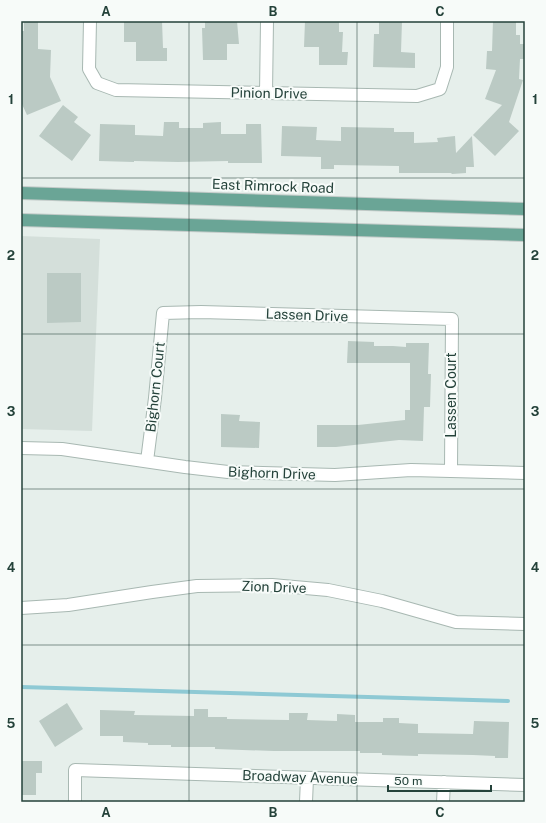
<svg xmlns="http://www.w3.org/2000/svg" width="546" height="823" font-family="'Public Sans',sans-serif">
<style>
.built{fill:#d4dfda}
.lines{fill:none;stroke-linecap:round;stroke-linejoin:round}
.stream{stroke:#8ec9d4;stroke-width:4}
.building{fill:#bbcac4}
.minor-casing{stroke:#a8b8b2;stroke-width:14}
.major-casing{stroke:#c2cac8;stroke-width:14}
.minor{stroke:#fff;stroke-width:12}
.major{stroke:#6aa596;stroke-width:12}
.grid{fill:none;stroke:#24423a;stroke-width:1;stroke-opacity:0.55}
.labels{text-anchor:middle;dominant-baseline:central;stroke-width:4;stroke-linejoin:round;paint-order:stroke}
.street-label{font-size:14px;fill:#24423a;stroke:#f7fbf9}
.neatline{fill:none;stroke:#24423a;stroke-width:1.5}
.grid-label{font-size:13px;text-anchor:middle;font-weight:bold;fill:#24423a}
</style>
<rect width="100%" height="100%" fill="#e6efeb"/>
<!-- built -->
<path class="built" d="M 21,236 L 100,239 L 92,431 L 21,429 Z"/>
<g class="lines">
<!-- stream -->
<path class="stream" d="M 21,687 L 508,701"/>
</g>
<!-- building -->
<path class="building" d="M 24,21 L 38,21 L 38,49 L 51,50 L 50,77 L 61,101 L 27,115 L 21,102 L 21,31 L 24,31 Z
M 124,21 L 162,21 L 163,48 L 167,48 L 167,61 L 136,61 L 136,42 L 124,42 Z
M 205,21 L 237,21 L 239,44 L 227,44 L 227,60 L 203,60 L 202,28 L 205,28 Z
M 305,21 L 339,21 L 339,32 L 343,32 L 342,52 L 348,52 L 347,65 L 319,65 L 319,47 L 304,47 Z
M 379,21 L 402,21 L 401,52 L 415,53 L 415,68 L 373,67 L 374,34 L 379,34 Z
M 493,21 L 516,21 L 516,35 L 520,35 L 520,44 L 525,44 L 525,59 L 520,59 L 519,79 L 523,80 L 509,122 L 519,131 L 495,156 L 473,135 L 502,105 L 485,99 L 496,70 L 486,69 L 487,51 L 492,51 Z
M 63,105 L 78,117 L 74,122 L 91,135 L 72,161 L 39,136 Z
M 164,122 L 179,122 L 179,128 L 203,128 L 203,123 L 221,122 L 221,134 L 246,134 L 246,124 L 261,124 L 262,163 L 228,163 L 228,161 L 178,162 L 134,161 L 134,162 L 99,161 L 100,124 L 135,125 L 135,135 L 163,136 Z
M 282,126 L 317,127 L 316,140 L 341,141 L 341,127 L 394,128 L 394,132 L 414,132 L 414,143 L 438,142 L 437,138 L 455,136 L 456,153 L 472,136 L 474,167 L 466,167 L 466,173 L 452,174 L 451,173 L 399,173 L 399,166 L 334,165 L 334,169 L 321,169 L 321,157 L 281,156 Z
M 47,273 L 81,273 L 81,322 L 47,323 Z
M 348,341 L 374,342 L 374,346 L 393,346 L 406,347 L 406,343 L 429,343 L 428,374 L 431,374 L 430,407 L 424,407 L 423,441 L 399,440 L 336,447 L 317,447 L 317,425 L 358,425 L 405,420 L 405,410 L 410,410 L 410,363 L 347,363 Z
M 221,414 L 240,415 L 239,421 L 260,422 L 259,448 L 221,447 Z
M 67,703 L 83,729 L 55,747 L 39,721 Z
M 194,709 L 208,709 L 208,717 L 227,717 L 227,719 L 289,720 L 289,713 L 308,713 L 307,720 L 337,721 L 337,714 L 355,715 L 355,722 L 383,722 L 383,718 L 399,718 L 399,723 L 418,724 L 418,733 L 473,734 L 474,721 L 509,722 L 508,758 L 495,758 L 495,756 L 473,755 L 418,754 L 418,756 L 382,755 L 382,753 L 360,753 L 360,751 L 274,751 L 215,749 L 215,747 L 171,747 L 171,745 L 148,745 L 148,743 L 123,742 L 123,736 L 100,736 L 100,710 L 135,711 L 134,715 L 194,716 Z
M 21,761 L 42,761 L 42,773 L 36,773 L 36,795 L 21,795 Z"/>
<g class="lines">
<!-- minor casing -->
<g class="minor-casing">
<path id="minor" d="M 90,21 L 89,69 L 97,83 L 116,90 L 417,96 L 440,89 L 447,67 L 447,21
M 266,93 L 267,21
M 21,448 L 62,449 L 185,467 L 228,472 L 335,475 L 411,470 L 525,473
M 147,461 L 155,398 L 163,313 L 201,312 L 452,319 L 451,470
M 21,608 L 68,605 L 152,592 L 197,586 L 272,585 L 328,590 L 382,601 L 456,622 L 525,624
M 75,802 L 75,770 L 525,785
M 306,802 L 307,778
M 443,802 L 444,782"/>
</g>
<!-- major casing -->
<g class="major-casing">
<path id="major" d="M 21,193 L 525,209
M 21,220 L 525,235"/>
</g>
<!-- minor -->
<use href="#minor" class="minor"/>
<!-- major -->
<use href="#major" class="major"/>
</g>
<!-- grid -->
<path class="grid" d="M 189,21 L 189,802M 357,21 L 357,802M 21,178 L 525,178M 21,334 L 525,334M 21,489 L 525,489M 21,645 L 525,645"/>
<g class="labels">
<!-- street labels -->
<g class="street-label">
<text transform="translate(269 93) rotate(1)">Pinion Drive</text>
<text transform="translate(273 186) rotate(2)">East Rimrock Road</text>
<text transform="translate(307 315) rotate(2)">Lassen Drive</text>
<text transform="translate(155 387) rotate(-84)">Bighorn Court</text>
<text transform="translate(451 395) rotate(-90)">Lassen Court</text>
<text transform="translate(272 473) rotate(2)">Bighorn Drive</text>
<text transform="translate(274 587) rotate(2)">Zion Drive</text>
<text transform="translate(300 777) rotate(2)">Broadway Avenue</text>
</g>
</g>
<!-- border -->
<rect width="546" height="823" fill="none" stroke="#f7fbf9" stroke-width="44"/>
<!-- scale -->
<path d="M388 785v6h103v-6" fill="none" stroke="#24423a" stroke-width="2"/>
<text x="394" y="785" font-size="12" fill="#24423a" stroke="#f7fbf9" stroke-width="3" paint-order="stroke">50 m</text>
<rect x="22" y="22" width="502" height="779" class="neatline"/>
<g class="grid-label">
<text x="106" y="16">A</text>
<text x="273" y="16">B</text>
<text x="440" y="16">C</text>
<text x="11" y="104">1</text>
<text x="535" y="104">1</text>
<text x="11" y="260">2</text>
<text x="535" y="260">2</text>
<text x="11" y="416">3</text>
<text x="535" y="416">3</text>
<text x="11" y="572">4</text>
<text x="535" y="572">4</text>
<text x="11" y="728">5</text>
<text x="535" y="728">5</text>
<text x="106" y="817">A</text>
<text x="273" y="817">B</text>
<text x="440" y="817">C</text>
</g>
</svg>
